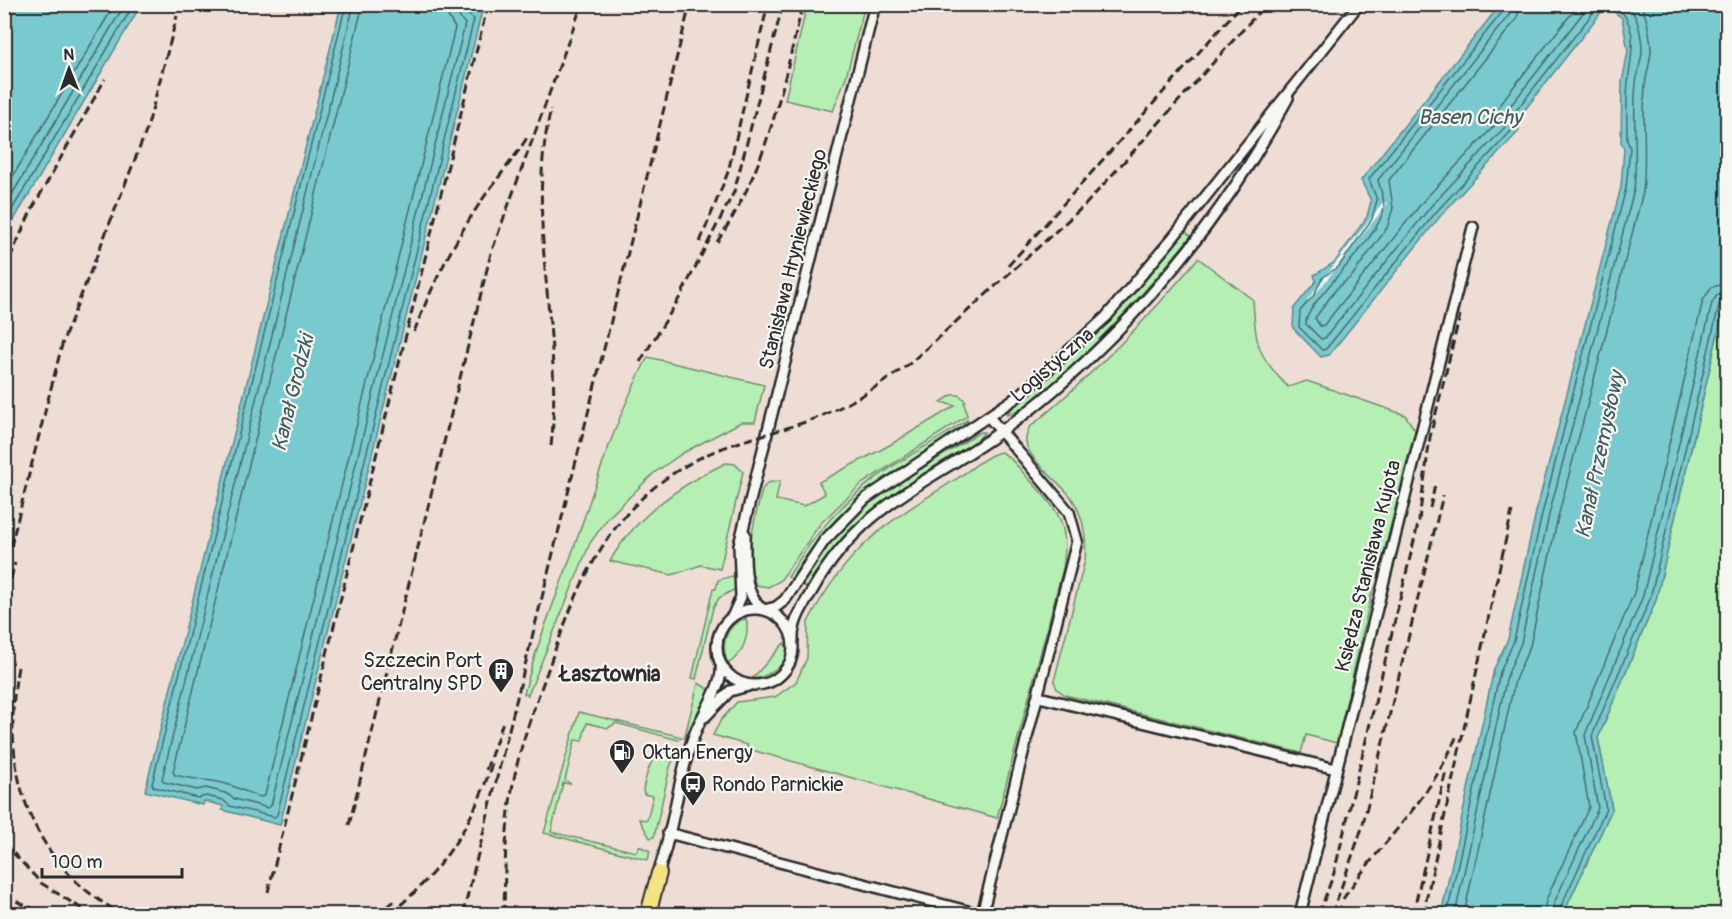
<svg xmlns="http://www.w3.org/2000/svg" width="1732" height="919" font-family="Pangolin,sans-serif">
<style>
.built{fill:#edddd4}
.green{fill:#b5efb3;stroke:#708d6f;stroke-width:1.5}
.water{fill:#79cacf;stroke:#5a8a8d;stroke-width:1.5}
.pier{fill:#f6f6f2}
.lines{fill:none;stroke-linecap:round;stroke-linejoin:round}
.shore{stroke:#4a6b6d;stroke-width:1.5}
.street-casing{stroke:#2b2b2b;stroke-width:14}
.primary-casing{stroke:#2b2b2b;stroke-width:18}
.street{stroke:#f6f6f2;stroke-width:9}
.primary{stroke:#f4e382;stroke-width:14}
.rail{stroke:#2b2b2b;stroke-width:3;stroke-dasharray:9 4.5;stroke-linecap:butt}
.labels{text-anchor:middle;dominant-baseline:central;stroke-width:4.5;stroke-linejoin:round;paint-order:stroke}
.street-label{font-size:20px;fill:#2b2b2b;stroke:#f6f6f2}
.poi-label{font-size:20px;fill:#2b2b2b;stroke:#f6f6f2;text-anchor:start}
.water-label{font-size:21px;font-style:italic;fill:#425b5c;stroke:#f6f6f2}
.neighbourhood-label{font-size:21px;font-weight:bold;fill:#2b2b2b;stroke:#f6f6f2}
</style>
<rect width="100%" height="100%" fill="#f6f6f2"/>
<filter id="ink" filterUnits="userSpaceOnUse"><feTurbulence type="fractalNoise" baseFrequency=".0167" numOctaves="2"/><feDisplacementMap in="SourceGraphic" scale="12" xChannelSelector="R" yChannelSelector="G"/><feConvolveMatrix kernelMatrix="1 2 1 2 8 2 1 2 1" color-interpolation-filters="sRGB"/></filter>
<g filter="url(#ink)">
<!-- built -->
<path class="built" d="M 141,5 L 341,5 L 145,791 L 202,805 L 204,801 L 223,806 L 222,810 L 280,825 L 482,12 L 468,8 L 469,5 L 1500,5 L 1361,180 L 1371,201 L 1367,217 L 1335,262 L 1318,270 L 1309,292 L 1294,308 L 1325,356 L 1442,214 L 1519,131 L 1519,117 L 1606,6 L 1622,18 L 1628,51 L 1622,82 L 1621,141 L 1624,147 L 1621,187 L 1536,512 L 1508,639 L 1494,669 L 1441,914 L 5,914 L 5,235 Z"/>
<!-- green -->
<path class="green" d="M 807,5 L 865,5 L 846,77 L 833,111 L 785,100 Z
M 1185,231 L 1191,236 C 1146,291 1100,343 1045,390 C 1034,399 1021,412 1007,415 C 1016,398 1071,358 1088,342 C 1124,308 1154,270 1185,231 Z
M 1198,258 L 1253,300 C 1256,345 1256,354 1288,387 L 1307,381 L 1405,415 L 1415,430 L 1380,568 L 1370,572 L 1367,579 L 1373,588 L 1337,743 L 1306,735 L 1301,753 L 1065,695 L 1057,689 L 1054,681 L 1085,560 C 1087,538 1084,516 1071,497 C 1060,482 1028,460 1026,442 C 1025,438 1028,432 1029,428 C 1092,375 1146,322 1198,258 Z
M 1727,294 L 1727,914 L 1566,914 L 1566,908 L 1612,809 L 1598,738 L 1656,600 Z
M 648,357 L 764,385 L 755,422 L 741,422 L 683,453 L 654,473 L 608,518 L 590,543 L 528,695 L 524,694 C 537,641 559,591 577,539 C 598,477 617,415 648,357 Z
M 952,395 L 959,395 L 966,401 L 964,402 L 967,416 L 860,485 L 820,524 L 780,581 L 768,587 L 756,585 C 743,555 755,519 762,490 L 767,483 L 780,481 L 776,500 L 804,506 L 825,494 L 819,482 L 888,446 L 955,406 L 941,402 Z
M 968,419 L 961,429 C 886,478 839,499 791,579 L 788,577 C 814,533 847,496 890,468 C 916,451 943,437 968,419 Z
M 980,432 L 984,432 L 978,440 C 905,484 853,513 806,587 L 801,585 L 834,538 L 876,497 Z
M 1001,452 C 1012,457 1020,470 1028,478 C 1058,510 1070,523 1063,568 L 997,818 L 748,749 L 747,745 L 713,735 L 721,720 L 737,702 L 775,697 L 796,682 L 807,658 L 808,622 C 848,546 887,522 958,478 C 970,470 986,455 1001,452 Z
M 726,463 L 735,464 L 743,472 L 720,569 L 701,565 L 672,575 L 610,561 C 636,515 680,485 726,463 Z
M 732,576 L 736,579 L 737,588 L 719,598 L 713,608 L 696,679 L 692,678 L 713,589 L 716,589 L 718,580 Z
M 746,618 C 750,636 743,654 728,664 C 720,645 725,625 746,618 Z
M 784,643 C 797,660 767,678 752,679 Z
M 698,683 L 710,690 L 684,739 L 698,684 Z
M 579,712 L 682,737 L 678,740 L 616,723 L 608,728 L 587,723 L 582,741 L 575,740 L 565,780 L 571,784 L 563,783 L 551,832 L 636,852 L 639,846 L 650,851 L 648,860 L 544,833 Z
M 671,748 L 677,750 L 670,767 L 654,837 L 650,838 L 639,819 L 647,820 L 653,796 L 644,794 L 643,789 C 646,778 650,749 671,748 Z"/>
<!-- water -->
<path class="water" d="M 5,4 L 141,5 L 5,235 L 4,5 Z
M 341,5 L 469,4 L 469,8 L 482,11 L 280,825 L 222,810 L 223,806 L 204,801 L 203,805 L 145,791 Z
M 1500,5 L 1727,5 L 1727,294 L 1656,600 L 1598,738 L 1612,809 L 1566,908 L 1566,914 L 1441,914 L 1494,669 L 1508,639 L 1536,512 L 1621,187 L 1624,148 L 1621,142 L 1622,82 L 1628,51 L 1622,18 L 1606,6 L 1519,117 L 1519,131 L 1442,214 L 1329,355 L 1321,357 L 1293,328 L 1294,308 L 1316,281 L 1314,275 L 1335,262 L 1367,217 L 1371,201 L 1361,180 Z"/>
<!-- pier -->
<path class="pier" d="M 1384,201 L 1387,204 L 1309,302 L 1307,300 Z"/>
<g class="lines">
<!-- shore -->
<path class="shore" d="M 346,4 L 152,784 L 154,787 L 198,798 L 206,796 L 223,800 L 230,806 L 274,817 L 277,815 L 474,19 L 464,12 L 463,4
M 354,4 L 162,779 L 164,782 L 197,790 L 206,788 L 225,793 L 235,799 L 268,808 L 271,806 L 465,24 L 457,14 L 455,4
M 363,4 L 173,772 L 175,775 C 192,780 208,779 226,784 C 238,787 248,794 261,797 L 265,795 L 455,28 L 448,16 L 446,4
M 1504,4 L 1503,11 L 1369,179 L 1377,200 L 1372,219 L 1339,266 L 1322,278 L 1314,295 L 1300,311 L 1299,327 L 1322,350 L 1326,349 L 1437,211 L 1512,130 L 1514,113 L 1600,4
M 1512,4 L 1509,15 L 1378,180 C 1380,190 1386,200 1383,211 C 1376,244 1303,304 1306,324 L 1321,339 L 1325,338 L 1432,205 L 1505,127 L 1508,109 L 1590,4
M 1521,4 L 1516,20 L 1389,180 L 1393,208 L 1387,228 L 1352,276 L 1337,288 L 1315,318 L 1320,326 L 1324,325 L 1425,199 L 1496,124 L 1500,104 L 1579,4
M 4,191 L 115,4
M 4,208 L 125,4
M 4,223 L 134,4
M 1447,914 L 1500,672 L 1514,641 L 1542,514 L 1626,188 L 1630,148 L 1627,140 C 1627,121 1626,101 1628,83 C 1631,53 1641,26 1614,4
M 1455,914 L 1507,676 L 1521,643 L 1549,515 L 1634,190 C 1638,154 1632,120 1636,84 C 1637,73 1641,62 1642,52 C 1642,37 1638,14 1626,4
M 1464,914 L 1515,680 L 1530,646 L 1558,517 L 1643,192 C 1647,156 1642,122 1645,86 C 1646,74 1651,61 1651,49 C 1650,36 1647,16 1640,4
M 1544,914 L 1546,900 L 1589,807 L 1576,732 L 1634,593 L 1703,300 L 1712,287 L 1728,283
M 1553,914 L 1554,903 L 1598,808 L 1585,735 L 1643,596 L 1712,303 L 1717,295 L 1728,292
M 1560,914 L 1561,906 L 1606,809 L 1592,736 L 1650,599 L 1719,305 L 1722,301 L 1728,300"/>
<!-- street casing -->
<g class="street-casing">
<path id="street" d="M 745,534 C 745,558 742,596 764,610
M717 647a38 38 0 1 1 76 0a38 38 0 1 1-76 0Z
M 764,610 L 776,607 L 785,600 L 824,541 L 865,499 L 1020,395 L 1106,317 L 1171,240 L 1359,4
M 732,617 L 741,597 L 739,545 L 875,4
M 793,641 C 792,622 802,608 812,591 C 862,503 927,485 1003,430 C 1043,402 1079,369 1113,335 C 1182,265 1242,184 1288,98
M 1039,697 L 1336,769
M 705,717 L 730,691 L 748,686
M 668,833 L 979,914
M 657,876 C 675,828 677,775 697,728 C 705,710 724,682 721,664
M 982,914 L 1077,541 L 1069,512 L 989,417
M 1300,914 L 1473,227"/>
</g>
<!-- primary casing -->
<g class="primary-casing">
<path id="primary" d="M 648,914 L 659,873"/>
</g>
<!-- street -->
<use href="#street" class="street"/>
<!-- primary -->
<use href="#primary" class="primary"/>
<!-- rail -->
<path class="rail" d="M 700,242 L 728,172 L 768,4
M 717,242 C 768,166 781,92 803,4
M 1008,266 L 1242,4
M 4,271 L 31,211 L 105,79
M 414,332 C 432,285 454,241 482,200 C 497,178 515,158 528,136
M 640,362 L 680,297 L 734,192 L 783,4
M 551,446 C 564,334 524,220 551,109
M 1430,508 L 1435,485
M 4,573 L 63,341 L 147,129 L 177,16
M 4,605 L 15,563
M 18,667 C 0,767 28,864 122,914
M 486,770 L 503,722
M 349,825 L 491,253 L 582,4
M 4,843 L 41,883 L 90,914
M 268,892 L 488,4
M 4,896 L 45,914
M 1343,899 C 1382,840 1430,802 1457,735
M 375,914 L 395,901
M 390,914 C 440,873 473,826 492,763
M 463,914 L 690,4
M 504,914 C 505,868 505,820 515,774 C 523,734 539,696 552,658 C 582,575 612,505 694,461 C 729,442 768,435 805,422 C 843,409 876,388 908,365 L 1086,204 L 1266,4
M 1319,914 L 1334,873 L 1419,520 L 1430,437 L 1460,315
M 1332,914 L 1362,828 L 1443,495
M 1413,914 L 1446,771
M 1423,914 L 1512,511"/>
</g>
</g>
<!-- icons -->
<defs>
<g id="building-pin" transform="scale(1.35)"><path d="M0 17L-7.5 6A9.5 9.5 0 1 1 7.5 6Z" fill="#2b2b2b" stroke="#f6f6f2"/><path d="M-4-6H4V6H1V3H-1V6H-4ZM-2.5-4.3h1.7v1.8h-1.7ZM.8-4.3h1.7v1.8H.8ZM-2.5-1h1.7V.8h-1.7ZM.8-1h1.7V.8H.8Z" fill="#fff"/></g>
<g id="fuel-pin" transform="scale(1.35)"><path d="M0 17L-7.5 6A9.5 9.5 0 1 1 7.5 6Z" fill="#2b2b2b" stroke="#f6f6f2"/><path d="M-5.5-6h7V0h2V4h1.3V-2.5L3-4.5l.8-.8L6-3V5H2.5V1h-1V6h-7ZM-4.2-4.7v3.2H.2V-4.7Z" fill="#fff"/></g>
<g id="bus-pin" transform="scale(1.35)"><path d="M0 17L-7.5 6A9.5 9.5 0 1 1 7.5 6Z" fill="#2b2b2b" stroke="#f6f6f2"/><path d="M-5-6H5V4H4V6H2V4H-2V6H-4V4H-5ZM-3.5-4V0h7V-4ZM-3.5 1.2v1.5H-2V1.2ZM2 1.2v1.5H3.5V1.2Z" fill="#fff"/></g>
</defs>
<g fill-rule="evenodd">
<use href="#building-pin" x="501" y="671"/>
<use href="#fuel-pin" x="622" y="752"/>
<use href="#bus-pin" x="693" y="784"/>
</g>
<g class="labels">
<!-- street labels -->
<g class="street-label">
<text transform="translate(793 259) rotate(-76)">Stanisława Hryniewieckiego</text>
<text transform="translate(1052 365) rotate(-41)">Logistyczna</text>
<text transform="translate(1368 566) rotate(-76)">Księdza Stanisława Kujota</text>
</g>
<!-- poi labels -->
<g class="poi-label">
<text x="482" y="660" text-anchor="end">Szczecin Port<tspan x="482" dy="23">Centralny SPD</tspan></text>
<text x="642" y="752">Oktan Energy</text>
<text x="712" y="784">Rondo Parnickie</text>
</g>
<!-- water labels -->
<g class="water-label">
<text x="1470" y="117">Basen Cichy</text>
<text transform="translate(293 393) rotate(-76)">Kanał Grodzki</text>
<text transform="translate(1600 455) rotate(-78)">Kanał Przemysłowy</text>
</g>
<!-- neighbourhood labels -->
<g class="neighbourhood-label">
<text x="610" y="674">Łasztownia</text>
</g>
</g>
<!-- margin -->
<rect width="1732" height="919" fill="none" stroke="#f6f6f2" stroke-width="24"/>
<rect x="12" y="12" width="1708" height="895" fill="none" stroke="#2b2b2b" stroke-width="2" filter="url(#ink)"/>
<!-- north arrow -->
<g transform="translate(69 69) rotate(359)" stroke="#f6f6f2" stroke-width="4.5" paint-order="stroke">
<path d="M0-4.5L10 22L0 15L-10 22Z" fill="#2b2b2b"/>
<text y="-9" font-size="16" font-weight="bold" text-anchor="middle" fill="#2b2b2b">N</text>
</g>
<!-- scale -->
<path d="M42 868v9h140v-9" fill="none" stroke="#2b2b2b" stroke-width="3"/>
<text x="51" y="868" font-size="18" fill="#2b2b2b" stroke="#f6f6f2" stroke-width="4.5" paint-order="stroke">100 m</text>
</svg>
